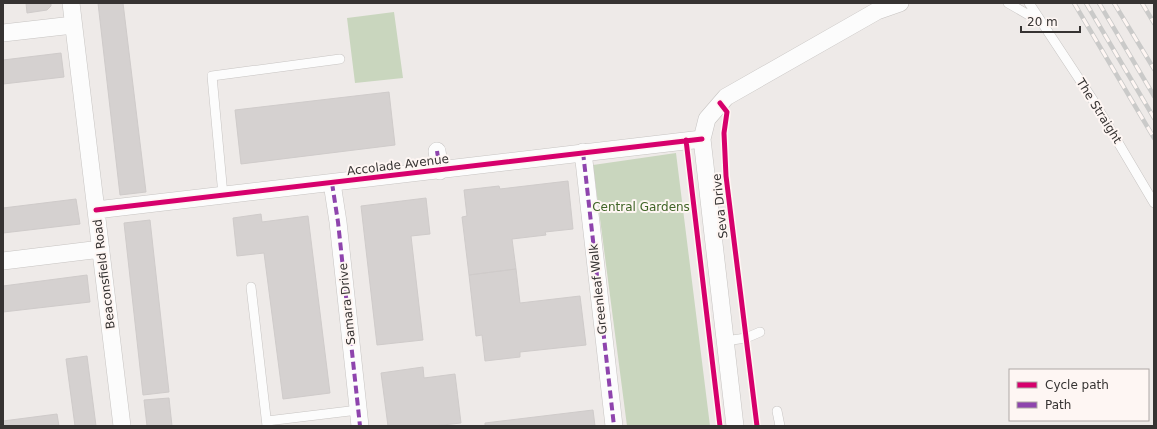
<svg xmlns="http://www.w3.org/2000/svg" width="1157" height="429" font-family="'DejaVu Sans',sans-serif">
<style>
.green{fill:#c9d6be}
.building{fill:#d5d1d0;stroke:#cfcbca}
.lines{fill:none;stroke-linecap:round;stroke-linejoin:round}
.lane-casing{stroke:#c7c4c2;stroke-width:10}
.street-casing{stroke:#c7c4c2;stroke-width:18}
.lane{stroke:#fcfcfc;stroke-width:9}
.street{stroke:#fcfcfc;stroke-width:17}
.rail-casing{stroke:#cacac9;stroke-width:4.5}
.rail{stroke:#fef6f3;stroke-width:3;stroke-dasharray:9;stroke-linecap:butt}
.quiet{stroke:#8e44ad;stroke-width:4;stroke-dasharray:8 4;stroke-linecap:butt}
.cycleway-casing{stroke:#fef6f3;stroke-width:8}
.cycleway{stroke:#d6006c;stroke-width:5}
.labels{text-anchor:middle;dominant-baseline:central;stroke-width:4;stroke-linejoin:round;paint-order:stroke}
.street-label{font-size:12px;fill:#363332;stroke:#fef6f3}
.park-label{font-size:12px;fill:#3f6426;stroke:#fef6f3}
</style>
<rect width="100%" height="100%" fill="#eeeae8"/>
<!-- green -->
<path class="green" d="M 394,12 L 403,78 L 355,83 L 347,18 Z
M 676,153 L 710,426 L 627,426 L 593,165 Z"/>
<!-- building -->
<path class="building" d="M 26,3 L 51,3 L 51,6 L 47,10 L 27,13 Z
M 98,3 L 123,3 L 146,192 L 120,195 Z
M 61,53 L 64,77 L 3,84 L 3,60 Z
M 389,92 L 395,145 L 241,164 L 235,110 Z
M 568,181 L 573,229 L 545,232 L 546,235 L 512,239 L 516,269 L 469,275 L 462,217 L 467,216 L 464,190 L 499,186 L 500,189 Z
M 426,198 L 430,234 L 411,236 L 423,340 L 377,345 L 361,206 Z
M 76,199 L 80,224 L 3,233 L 3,208 Z
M 261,214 L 262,222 L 308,216 L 330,393 L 283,399 L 264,253 L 237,256 L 233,218 Z
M 150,220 L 169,392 L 143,395 L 124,223 Z
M 516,269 L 520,303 L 580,296 L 586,345 L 520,352 L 520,357 L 485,361 L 482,335 L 476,336 L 469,275 Z
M 87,275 L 90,302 L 3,312 L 3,286 Z
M 87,356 L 96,426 L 75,426 L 66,359 Z
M 423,367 L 424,378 L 455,374 L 461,423 L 433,426 L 388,426 L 381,373 Z
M 169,398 L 172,426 L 147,426 L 144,400 Z
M 593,410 L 595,426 L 485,426 L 485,423 Z
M 57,414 L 59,426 L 3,426 L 3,421 Z"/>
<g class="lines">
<!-- lane casing -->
<g class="lane-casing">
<path id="lane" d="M 1008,3 L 1039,21
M 1029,3 L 1093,100 L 1154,203
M 223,195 L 212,76 L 340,59
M 251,287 L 267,426
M 725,341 L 746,338 L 760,332
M 777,411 L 780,426
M 267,421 L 358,410"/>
</g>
<!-- street casing -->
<g class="street-casing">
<path id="street" d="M 71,3 L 122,426
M 3,33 L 73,25
M 437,151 L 440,171
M 583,152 L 614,426
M 332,183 L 338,222 L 360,426
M 96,210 L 702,139
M 3,261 L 101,249
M 735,426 L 702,139 L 707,119 L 726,97 L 877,11 L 900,3"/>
</g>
<!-- lane -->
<use href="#lane" class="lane"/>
<!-- street -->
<use href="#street" class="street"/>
<!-- rail casing -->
<g class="rail-casing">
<path id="rail" d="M 1074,3 L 1154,138
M 1086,3 L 1154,118
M 1099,3 L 1154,96
M 1114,3 L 1154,69
M 1142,3 L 1154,23"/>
</g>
<!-- rail -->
<use href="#rail" class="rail"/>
<!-- quiet -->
<path class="quiet" d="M 437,151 L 440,171
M 583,152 L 614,426
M 332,183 L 338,222 L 360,426"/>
<!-- cycleway casing -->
<g class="cycleway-casing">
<path id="cycleway" d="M 720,103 L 727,112 L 724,133 L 726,176 L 757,426
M 686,140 L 720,426
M 96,210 L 702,139"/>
</g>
<!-- cycleway -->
<use href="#cycleway" class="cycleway"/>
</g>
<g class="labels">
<!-- street labels -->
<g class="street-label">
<text transform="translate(1099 111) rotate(58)">The Straight</text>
<text transform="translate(398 165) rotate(-7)">Accolade Avenue</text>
<text transform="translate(720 206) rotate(-96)">Seva Drive</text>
<text transform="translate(104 274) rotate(-97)">Beaconsfield Road</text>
<text transform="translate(598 289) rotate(-96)">Greenleaf Walk</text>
<text transform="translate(347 304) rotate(-96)">Samara Drive</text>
</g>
<!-- park labels -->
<g class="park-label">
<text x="641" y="207">Central Gardens</text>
</g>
</g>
<!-- border -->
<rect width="1157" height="429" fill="none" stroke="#363332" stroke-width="8"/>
<!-- legend -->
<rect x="1009" y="369" width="140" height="52" fill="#fef6f3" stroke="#aea8a6"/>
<rect x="1017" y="382" width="20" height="6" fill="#d6006c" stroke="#aea8a6"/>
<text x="1045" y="389" font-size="12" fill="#363332">Cycle path</text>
<rect x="1017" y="402" width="20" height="6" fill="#8e44ad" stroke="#aea8a6"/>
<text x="1045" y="409" font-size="12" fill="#363332">Path</text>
<!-- scale -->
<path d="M1021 26v6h59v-6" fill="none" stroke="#363332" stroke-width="2"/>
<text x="1027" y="26" font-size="12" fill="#363332" stroke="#fef6f3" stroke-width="3" paint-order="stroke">20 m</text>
</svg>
